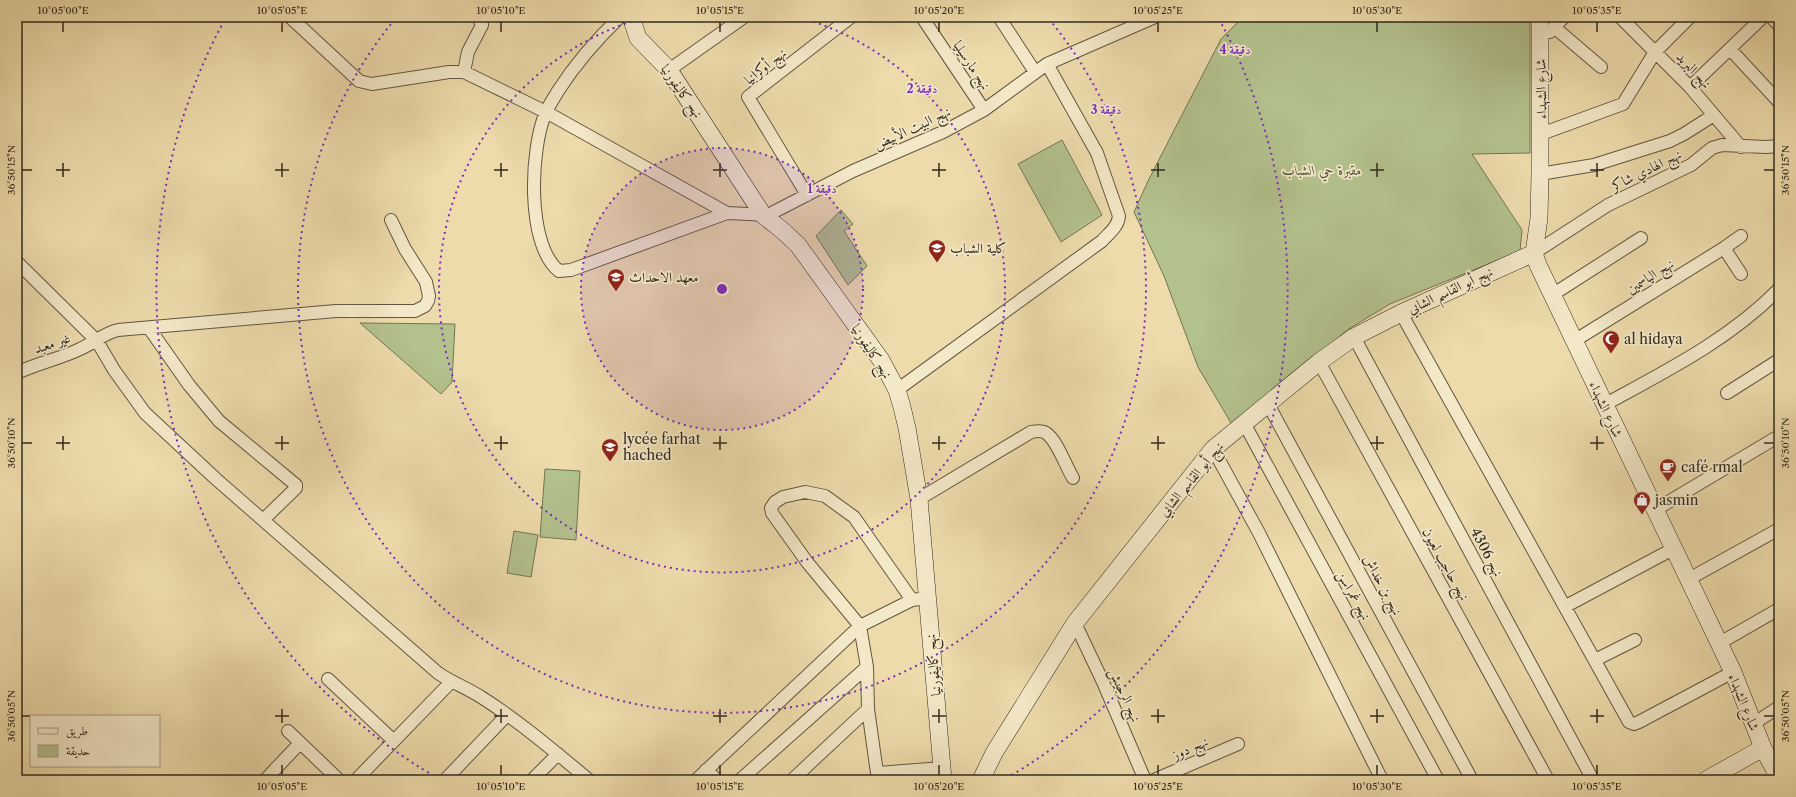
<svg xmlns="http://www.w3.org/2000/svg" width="1796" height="797" font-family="'Libre Caslon Text',Amiri,serif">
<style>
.green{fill:#b3c18d;stroke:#737656}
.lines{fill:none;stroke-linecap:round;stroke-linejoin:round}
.street-casing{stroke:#625641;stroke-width:14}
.secondary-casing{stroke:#332a1e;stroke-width:18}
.street{stroke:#f3e8c8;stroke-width:12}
.secondary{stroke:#f3e8c8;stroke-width:17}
.ticks{fill:none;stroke:#332a1e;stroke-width:1.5}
.ring{fill:none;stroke:#7b2cbf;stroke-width:2;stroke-dasharray:2 4}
.labels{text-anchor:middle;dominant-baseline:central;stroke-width:3.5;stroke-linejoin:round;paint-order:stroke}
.street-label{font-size:14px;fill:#332a1e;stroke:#f3e8c8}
.park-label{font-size:14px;font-style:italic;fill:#53503a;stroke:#f3e8c8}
.poi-label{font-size:14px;fill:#332a1e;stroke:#f3e8c8;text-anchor:start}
.centre{fill:#7b2cbf;stroke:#f3e8c8;stroke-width:2}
.ring-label{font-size:12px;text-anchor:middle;font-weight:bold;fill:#7b2cbf;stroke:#f3e8c8;stroke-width:3.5;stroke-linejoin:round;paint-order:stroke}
.neatline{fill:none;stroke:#332a1e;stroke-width:1.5}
.ticks-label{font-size:10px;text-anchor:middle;fill:#332a1e}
</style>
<rect width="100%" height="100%" fill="#eddbab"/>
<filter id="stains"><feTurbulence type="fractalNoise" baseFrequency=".005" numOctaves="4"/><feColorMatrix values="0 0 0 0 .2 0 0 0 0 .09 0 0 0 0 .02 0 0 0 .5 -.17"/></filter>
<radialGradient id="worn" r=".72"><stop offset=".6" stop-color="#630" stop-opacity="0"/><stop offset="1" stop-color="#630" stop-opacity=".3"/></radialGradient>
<!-- green -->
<path class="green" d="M 1243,17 L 1530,17 L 1530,153 L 1472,154 L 1522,230 L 1520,251 L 1390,304 L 1347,330 L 1243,420 L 1231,423 L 1198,367 L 1164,276 L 1134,212 L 1148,181 L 1221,39 Z
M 1062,140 L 1102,215 L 1061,242 L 1018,164 Z
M 841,210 L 853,224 L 844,231 L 867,266 L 848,285 L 816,236 Z
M 360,323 L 455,324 L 452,382 L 441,394 Z
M 545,469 L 580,471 L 576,540 L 540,537 Z
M 514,531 L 538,535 L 531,577 L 507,573 Z"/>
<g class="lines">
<!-- street casing -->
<g class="street-casing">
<path id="street" d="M 290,17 L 359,81 L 372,84 L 449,72 L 464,72 L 546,112 L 727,213
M 620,17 C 596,40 576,63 558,91 C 554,98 549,105 546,112 C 530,148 526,245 559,271 L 571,270 L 727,213 L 768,215 L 853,171 L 943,132 L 984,110 L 1047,64 L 1155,17
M 922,17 L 984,110
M 999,17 L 1035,72
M 1620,17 L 1690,87 L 1741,147
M 1771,17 L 1779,25
M 1554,27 L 1601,67
M 1550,32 L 1564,17
M 1730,49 L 1779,102
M 669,70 L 744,17
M 464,72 L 468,52 L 482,25 L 478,17
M 1690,87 L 1763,17
M 1541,134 L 1623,104 L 1655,52 L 1690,17
M 1540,174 L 1594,165 L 1670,141 L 1684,134 L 1714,115
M 807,195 L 748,97 L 851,17
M 1724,248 L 1741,274
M 1534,253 L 1608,205 L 1691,165 L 1712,148 L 1722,145 L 1766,147 L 1779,146
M 17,262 L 97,341 L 114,370 L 145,413 L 216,479 L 438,673 C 451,682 467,688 481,697 C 519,721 554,751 589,780
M 1552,295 L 1641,238
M 1401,313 L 1629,722 L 1634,724 L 1639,722 L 1733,672
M 149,328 L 189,385 L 219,421 L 296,485 L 296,488 L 263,520
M 1354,337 L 1593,780
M 1574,341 L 1724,248 L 1741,236
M 1319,362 L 1548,780
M 17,373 C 37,363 60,359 80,349 C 94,343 104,333 118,330 L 336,311 L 415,311 L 425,306 L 428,301 L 429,296 L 426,282 L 405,249 L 391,220
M 897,390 L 1102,241 C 1109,233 1118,227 1119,216 L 1097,153 L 1047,64
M 1727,393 L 1779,360
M 1268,404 L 1472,780
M 1604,405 C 1666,371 1729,340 1779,289
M 1244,423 L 1438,780
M 1213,449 L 1259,533 L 1382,780
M 919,499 L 1031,432 C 1036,431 1042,430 1046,433 C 1057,440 1066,467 1073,478
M 1655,510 L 1779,436
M 1687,580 L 1779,529
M 1566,606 L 1673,549
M 1075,623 L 1103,682 L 1145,780
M 1718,644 L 1779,609
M 1595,660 L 1635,640
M 328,679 L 394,741
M 1753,724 L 1779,707
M 288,731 L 339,780
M 706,770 L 717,780
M 878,773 L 942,768
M 265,780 L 300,743
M 356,780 L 451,682
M 445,780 L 506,716
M 532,780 L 558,754
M 696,780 L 860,626 L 912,600 L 920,599
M 740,780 L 867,667
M 792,780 L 868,709
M 878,780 L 868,709 L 867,667 L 860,626 L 807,562 L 772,513 L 771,508 L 775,502 L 783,497 L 805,492 L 825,496 L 854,517 L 912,600
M 1154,780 L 1238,744"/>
</g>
<!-- secondary casing -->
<g class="secondary-casing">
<path id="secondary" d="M 631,17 L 638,38 L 669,70 L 763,215 L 783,231 L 798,245 L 881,360 L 897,390 L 902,407 L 907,428 L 919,499 L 943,780
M 1540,17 L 1540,174 L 1539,218 L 1534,253 L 1538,265 L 1733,672 L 1763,748 L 1779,778
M 981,780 L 994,753 L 1075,623 L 1213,449 L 1319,362 L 1354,337 L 1401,313 L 1534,253
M 1706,780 L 1763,748"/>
</g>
<!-- street -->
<use href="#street" class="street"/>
<!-- secondary -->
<use href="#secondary" class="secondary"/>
</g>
<!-- ticks -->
<path class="ticks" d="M 63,22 L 63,32M 282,22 L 282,32M 501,22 L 501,32M 720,22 L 720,32M 939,22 L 939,32M 1158,22 L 1158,32M 1377,22 L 1377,32M 1597,22 L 1597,32M 63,163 L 63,177M 282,163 L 282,177M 501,163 L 501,177M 720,163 L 720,177M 939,163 L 939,177M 1158,163 L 1158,177M 1377,163 L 1377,177M 1597,163 L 1597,177M 22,170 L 32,170M 56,170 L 70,170M 275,170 L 289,170M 494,170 L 508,170M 713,170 L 727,170M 932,170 L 946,170M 1151,170 L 1165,170M 1370,170 L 1384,170M 1590,170 L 1604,170M 1764,170 L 1774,170M 63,436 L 63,450M 282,436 L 282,450M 501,436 L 501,450M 720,436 L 720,450M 939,436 L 939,450M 1158,436 L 1158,450M 1377,436 L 1377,450M 1597,436 L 1597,450M 22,443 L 32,443M 56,443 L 70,443M 275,443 L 289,443M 494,443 L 508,443M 713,443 L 727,443M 932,443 L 946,443M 1151,443 L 1165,443M 1370,443 L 1384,443M 1590,443 L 1604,443M 1764,443 L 1774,443M 282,709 L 282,723M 501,709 L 501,723M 720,709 L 720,723M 939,709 L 939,723M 1158,709 L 1158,723M 1377,709 L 1377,723M 1597,709 L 1597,723M 22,716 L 32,716M 275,716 L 289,716M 494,716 L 508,716M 713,716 L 727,716M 932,716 L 946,716M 1151,716 L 1165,716M 1370,716 L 1384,716M 1590,716 L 1604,716M 1764,716 L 1774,716M 282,765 L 282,775M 501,765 L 501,775M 720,765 L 720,775M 939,765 L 939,775M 1158,765 L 1158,775M 1377,765 L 1377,775M 1597,765 L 1597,775"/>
<!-- distance rings -->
<circle cx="722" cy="289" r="141" fill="#7b2cbf" fill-opacity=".12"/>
<g class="ring">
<circle cx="722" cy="289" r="141"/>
<path d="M802 18A283 283 0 1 1 642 18"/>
<path d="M1049 19A424 424 0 1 1 395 19"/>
<path d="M439 779A566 566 0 0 1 225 19M1219 19A566 566 0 0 1 1005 779"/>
</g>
<!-- icons -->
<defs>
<g id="school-pin" transform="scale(0.9)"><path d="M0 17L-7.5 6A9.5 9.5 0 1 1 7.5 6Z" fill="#8f2418" stroke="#f3e8c8"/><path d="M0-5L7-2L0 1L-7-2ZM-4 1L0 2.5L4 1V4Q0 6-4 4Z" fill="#fff"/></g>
<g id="university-pin" transform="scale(0.9)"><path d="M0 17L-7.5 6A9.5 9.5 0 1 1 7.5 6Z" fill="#8f2418" stroke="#f3e8c8"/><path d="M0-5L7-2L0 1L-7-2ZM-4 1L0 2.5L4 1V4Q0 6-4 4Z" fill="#fff"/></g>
<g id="mosque-pin" transform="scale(0.9)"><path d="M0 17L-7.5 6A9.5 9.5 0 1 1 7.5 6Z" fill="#8f2418" stroke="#f3e8c8"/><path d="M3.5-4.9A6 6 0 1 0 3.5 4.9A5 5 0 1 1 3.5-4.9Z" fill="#fff"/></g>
<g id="cafe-pin" transform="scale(0.9)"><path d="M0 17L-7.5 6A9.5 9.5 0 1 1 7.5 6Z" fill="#8f2418" stroke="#f3e8c8"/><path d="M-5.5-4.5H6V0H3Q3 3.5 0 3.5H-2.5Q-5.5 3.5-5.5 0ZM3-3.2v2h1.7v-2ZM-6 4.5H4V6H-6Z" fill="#fff"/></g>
<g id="shop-pin" transform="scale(0.9)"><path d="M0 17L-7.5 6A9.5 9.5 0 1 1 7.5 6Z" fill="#8f2418" stroke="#f3e8c8"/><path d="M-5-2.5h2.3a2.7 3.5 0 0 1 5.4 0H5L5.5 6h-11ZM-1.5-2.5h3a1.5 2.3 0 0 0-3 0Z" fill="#fff"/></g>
</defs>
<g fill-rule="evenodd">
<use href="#school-pin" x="937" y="248"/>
<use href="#university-pin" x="616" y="277"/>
<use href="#mosque-pin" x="1611" y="339"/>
<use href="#university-pin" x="610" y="447"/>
<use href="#cafe-pin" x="1668" y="467"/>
<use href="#shop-pin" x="1642" y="500"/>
</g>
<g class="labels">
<!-- street labels -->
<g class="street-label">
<text transform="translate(972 65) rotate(57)">نهج مارسيليا</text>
<text transform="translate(765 66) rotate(-38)">نهج أوكرانيا</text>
<text transform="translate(1694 70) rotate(47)">نهج البريد</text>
<text transform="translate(1541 89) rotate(-91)">شارع الشهداء</text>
<text transform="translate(682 91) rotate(55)">نهح كاليفورنيا</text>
<text transform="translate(912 128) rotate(-25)">نهج البيت الأبيض</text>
<text transform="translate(1646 170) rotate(-26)">نهج الهادي شاكر</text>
<text transform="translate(1650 276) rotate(-32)">نهج الياسمين</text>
<text transform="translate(1450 290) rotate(-25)">نهج أبو القاسم الشابي</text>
<text transform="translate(52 343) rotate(-19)">غير معبد</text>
<text transform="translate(872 351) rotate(57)">نهح كاليفورنيا</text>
<text transform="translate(1606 409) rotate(65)">شارع الشهداء</text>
<text transform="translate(1191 479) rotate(-50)">نهج أبو القاسم الشابي</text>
<text transform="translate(1487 552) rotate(62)">نهج 4306</text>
<text transform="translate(1446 564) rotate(61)">نهج حاجب لعيون</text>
<text transform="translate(1383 585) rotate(62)">نهج بن خداش</text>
<text transform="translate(1354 595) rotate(61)">نهج غمراسن</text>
<text transform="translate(933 665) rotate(-95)">نهح كاليفورنيا</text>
<text transform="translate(1125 695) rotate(66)">نهج الرجيش</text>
<text transform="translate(1744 702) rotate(68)">شارع الشهداء</text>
<text transform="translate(1190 748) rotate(-23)">نهج دوز</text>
</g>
<!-- park labels -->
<g class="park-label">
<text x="1322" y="170">مقبرة حي الشباب</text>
</g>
<!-- poi labels -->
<g class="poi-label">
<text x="950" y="248">كلية الشباب</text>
<text x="629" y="277">معهد الاحداث</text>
<text x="1624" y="339">al hidaya</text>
<text x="623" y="439">lycée farhat<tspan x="623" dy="16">hached</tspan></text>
<text x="1681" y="467">café rmal</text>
<text x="1655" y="500">jasmin</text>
</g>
</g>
<circle cx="722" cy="289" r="6" class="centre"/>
<g class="ring-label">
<text x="1235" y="54">4 دقيقة</text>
<text x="922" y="93">2 دقيقة</text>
<text x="1106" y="114">3 دقيقة</text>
<text x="822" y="193">1 دقيقة</text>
</g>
<!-- margin -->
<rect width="1796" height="797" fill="none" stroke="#eddbab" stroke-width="44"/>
<!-- legend -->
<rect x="30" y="715" width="130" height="52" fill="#f3e8c8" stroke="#a69c84"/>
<rect x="38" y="728" width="20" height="6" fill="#f3e8c8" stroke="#a69c84"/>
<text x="66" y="735" font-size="12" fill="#332a1e">طريق</text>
<rect x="38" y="745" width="20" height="12" fill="#b3c18d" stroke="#a69c84"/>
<text x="66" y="755" font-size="12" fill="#332a1e">حديقة</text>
<rect x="22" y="22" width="1752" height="753" class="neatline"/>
<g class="ticks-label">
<text x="63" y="14">10°05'00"E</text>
<text x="282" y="14">10°05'05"E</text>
<text x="501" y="14">10°05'10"E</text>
<text x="720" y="14">10°05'15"E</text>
<text x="939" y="14">10°05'20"E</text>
<text x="1158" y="14">10°05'25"E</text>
<text x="1377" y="14">10°05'30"E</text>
<text x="1597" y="14">10°05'35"E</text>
<text transform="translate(11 170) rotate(-90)" y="4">36°50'15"N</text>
<text transform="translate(1785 170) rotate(-90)" y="4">36°50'15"N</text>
<text transform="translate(11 443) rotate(-90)" y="4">36°50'10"N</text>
<text transform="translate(1785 443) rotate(-90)" y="4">36°50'10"N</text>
<text transform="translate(11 716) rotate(-90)" y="4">36°50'05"N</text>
<text transform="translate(1785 716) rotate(-90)" y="4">36°50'05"N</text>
<text x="282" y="790">10°05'05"E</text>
<text x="501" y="790">10°05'10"E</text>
<text x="720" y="790">10°05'15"E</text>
<text x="939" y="790">10°05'20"E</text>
<text x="1158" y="790">10°05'25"E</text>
<text x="1377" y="790">10°05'30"E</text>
<text x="1597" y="790">10°05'35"E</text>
</g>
<rect width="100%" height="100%" filter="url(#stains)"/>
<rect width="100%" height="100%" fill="url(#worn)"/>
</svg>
